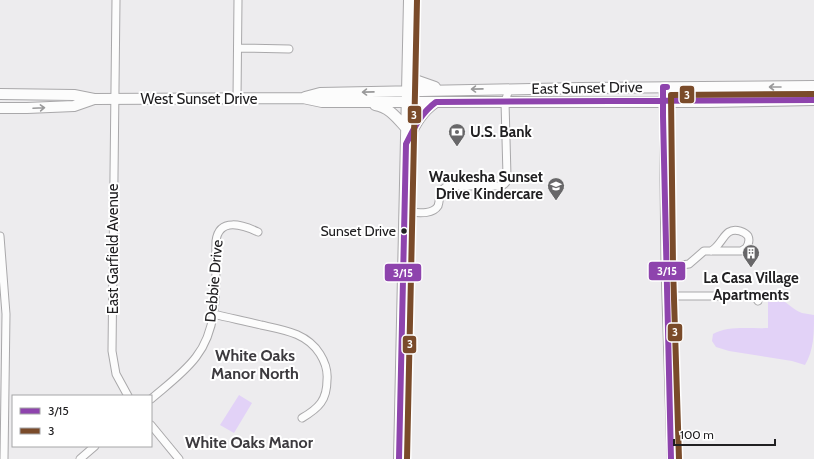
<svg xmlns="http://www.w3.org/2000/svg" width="814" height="459" font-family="Cabin,sans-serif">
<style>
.green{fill:#e2d2f7}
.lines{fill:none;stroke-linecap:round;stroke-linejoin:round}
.street-casing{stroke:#a9a8aa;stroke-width:9}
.secondary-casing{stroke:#a9a8aa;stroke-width:12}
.street{stroke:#fcfcfc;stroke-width:7}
.secondary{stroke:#fcfcfc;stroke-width:10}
.bus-1-casing{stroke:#fff;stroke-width:9}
.bus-2-casing{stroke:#fff;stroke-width:9}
.bus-1{stroke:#8e44ad;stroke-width:6}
.bus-2{stroke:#7a4b2a;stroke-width:6}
.oneway{stroke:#99999a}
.bus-dot{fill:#212022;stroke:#fff;stroke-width:1.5}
.labels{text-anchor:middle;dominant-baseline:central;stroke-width:4;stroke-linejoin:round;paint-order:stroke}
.bus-label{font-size:14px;fill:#212022;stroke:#fff;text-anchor:end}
.street-label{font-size:15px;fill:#212022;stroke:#fff}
.poi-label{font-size:15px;font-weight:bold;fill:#212022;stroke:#fff;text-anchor:start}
.neighbourhood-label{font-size:16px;font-weight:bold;fill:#3d3b3f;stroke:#fff}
.line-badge{stroke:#fff;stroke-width:1.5}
.badge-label{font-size:11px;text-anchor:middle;font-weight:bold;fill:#fff}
</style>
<rect width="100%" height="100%" fill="#edecee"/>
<!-- green -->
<path class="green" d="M 770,298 C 784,296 790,309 802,313 C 806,314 810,314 814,315 C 814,333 814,350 805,365 L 792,361 L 729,351 L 716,347 L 712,341 L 713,334 C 729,325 750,329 768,328 L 768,301 Z
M 239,395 L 252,403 L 234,433 L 220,425 Z"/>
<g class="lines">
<!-- street casing -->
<g class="street-casing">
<path id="street" d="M 116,0 L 112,351 L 116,374 L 128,396
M 238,48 L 289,49
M 663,87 L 665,267 L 671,459
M 237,98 L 238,0
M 404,212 C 414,212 432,216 438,206 C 440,200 439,195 442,190 L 447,186 L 501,186 C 506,184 507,182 507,176 L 505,102 L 509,89
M 0,236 L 6,314 L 4,459
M 665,267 L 689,264 L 704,251 L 741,251 L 746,248 C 748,245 750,240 748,236 C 746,233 743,232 740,231 C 724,226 723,245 711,251
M 666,296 L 751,296 L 756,298 L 758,301
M 213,314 C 229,318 245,321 261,325 C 284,330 307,333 320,354 C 325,362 328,370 327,380 C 327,400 319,408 302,418
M 151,399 C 166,386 184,373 196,357 C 221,325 215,279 216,241 C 219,217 243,225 258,232
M 151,425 L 179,459
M 80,459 L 95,446"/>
</g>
<!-- secondary casing -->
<g class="secondary-casing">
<path id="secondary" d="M 408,74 L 415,80 L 435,87
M 0,94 L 74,95 L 94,99 L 303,98 L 322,102 L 709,102 L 814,100
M 305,97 L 320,93 L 580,88 L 814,86
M 375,105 C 389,107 397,118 406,128
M 0,108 L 27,108 L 74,106 L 94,99
M 407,141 C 415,125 421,112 436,102
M 399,459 L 409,0"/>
</g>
<!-- street -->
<use href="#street" class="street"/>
<!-- secondary -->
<use href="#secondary" class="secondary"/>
<!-- bus-1 casing -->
<g class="bus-1-casing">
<path id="bus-1" d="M 667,87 L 663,87 L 663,116 L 671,459
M 399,459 L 406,144 C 414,128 421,113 436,102 L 814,100"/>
</g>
<!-- bus-2 casing -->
<g class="bus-2-casing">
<path id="bus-2" d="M 407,459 L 417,0
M 679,459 L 673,267 L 671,95 L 814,94"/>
</g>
<!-- bus-1 -->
<use href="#bus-1" class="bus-1"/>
<!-- bus-2 -->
<use href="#bus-2" class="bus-2"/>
</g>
<!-- one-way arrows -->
<defs><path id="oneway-shaft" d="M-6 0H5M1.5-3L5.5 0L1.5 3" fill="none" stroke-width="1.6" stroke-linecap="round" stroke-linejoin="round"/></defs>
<g class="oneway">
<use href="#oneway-shaft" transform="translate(775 87) rotate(180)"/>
<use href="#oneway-shaft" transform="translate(477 89) rotate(179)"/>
<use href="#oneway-shaft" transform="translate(368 92) rotate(179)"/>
<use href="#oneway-shaft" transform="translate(39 108) rotate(-3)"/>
</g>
<!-- icons -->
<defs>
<g id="bank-pin" transform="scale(0.9)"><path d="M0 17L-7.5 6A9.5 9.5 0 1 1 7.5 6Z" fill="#686769" stroke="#fff"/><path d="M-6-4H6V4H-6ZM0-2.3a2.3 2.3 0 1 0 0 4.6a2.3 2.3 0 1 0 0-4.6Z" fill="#fff"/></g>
<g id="school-pin" transform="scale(0.9)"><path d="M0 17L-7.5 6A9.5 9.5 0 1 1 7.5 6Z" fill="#686769" stroke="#fff"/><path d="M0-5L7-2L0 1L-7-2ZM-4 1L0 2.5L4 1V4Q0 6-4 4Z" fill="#fff"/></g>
<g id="building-pin" transform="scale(0.9)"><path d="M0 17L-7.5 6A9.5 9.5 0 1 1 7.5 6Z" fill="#686769" stroke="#fff"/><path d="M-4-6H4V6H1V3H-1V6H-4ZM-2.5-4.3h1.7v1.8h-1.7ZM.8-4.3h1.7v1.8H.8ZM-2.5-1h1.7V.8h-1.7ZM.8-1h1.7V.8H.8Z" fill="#fff"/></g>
</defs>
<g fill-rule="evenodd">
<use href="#bank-pin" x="457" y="132"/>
<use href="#school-pin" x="556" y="186"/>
<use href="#building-pin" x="751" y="253"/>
</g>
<!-- markers -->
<circle class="bus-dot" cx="404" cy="231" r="3.5"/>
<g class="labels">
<!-- bus labels -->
<g class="bus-label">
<text x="396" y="231">Sunset Drive</text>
</g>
<!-- street labels -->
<g class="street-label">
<text transform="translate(587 88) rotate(-1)">East Sunset Drive</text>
<text x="199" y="99">West Sunset Drive</text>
<text transform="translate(113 249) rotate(-90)">East Garfield Avenue</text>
<text transform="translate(214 281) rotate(-85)">Debbie Drive</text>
</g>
<!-- poi labels -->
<g class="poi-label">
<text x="470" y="132">U.S. Bank</text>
<text x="543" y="177" text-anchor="end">Waukesha Sunset<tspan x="543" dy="17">Drive Kindercare</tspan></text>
<text x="751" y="278" text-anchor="middle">La Casa Village<tspan x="751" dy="17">Apartments</tspan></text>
</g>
<!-- neighbourhood labels -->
<g class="neighbourhood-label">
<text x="255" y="355">White Oaks<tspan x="255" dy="18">Manor North</tspan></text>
<text x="249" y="442">White Oaks Manor</text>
</g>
</g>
<g class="line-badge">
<rect x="679" y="85" width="16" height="19" rx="4" fill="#7a4b2a"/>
<rect x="407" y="105" width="15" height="19" rx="4" fill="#7a4b2a"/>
<rect x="648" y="261" width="38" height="20" rx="4" fill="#8e44ad"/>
<rect x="384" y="263" width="38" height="19" rx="4" fill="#8e44ad"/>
<rect x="667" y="323" width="16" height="19" rx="4" fill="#7a4b2a"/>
<rect x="402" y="335" width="15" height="19" rx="4" fill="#7a4b2a"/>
</g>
<g class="badge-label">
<text x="687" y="99">3</text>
<text x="414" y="119">3</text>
<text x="667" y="275">3/15</text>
<text x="403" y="277">3/15</text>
<text x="675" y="336">3</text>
<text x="410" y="348">3</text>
</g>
<!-- legend -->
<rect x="12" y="395" width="140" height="52" fill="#ffffff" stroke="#a6a6a7"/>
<rect x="20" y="408" width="20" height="6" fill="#8e44ad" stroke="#a6a6a7"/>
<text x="48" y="415" font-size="12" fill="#212022">3/15</text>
<rect x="20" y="428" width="20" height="6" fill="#7a4b2a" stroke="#a6a6a7"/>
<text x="48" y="435" font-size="12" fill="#212022">3</text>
<!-- scale -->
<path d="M674 439v6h101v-6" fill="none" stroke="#212022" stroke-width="2"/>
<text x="680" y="439" font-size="12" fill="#212022" stroke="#ffffff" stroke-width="3" paint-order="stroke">100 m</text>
</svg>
